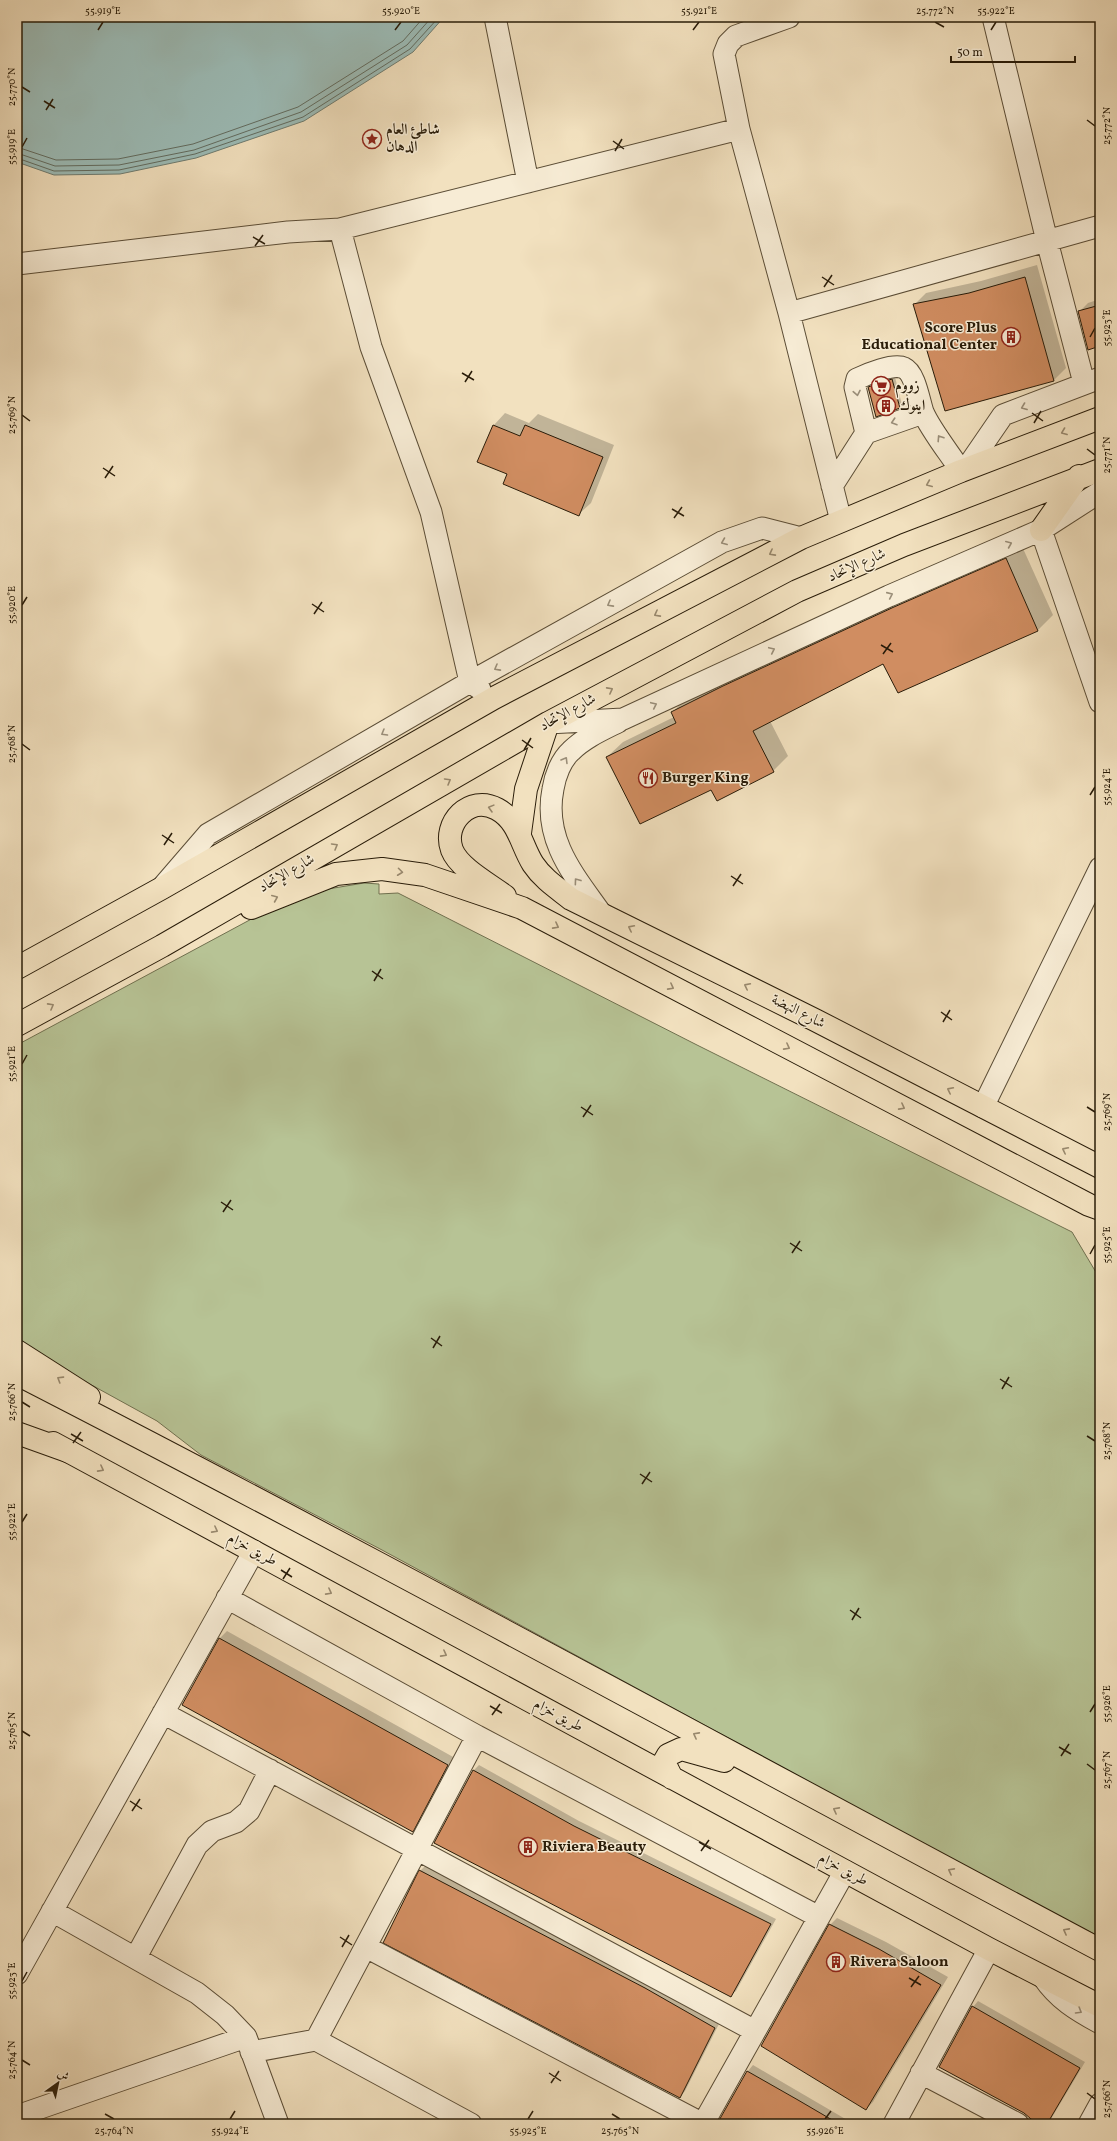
<svg xmlns="http://www.w3.org/2000/svg" width="1117" height="2141" font-family="Vollkorn,Amiri,serif">
<style>
.green{fill:#b7c395;stroke:#70704f}
.water{fill:#9cbcb7;stroke:#6e7c71}
.shadow{fill:#0003}
.lines{fill:none;stroke-linecap:round;stroke-linejoin:round}
.shore{stroke:#626c60;stroke-width:1}
.building{fill:#d08d61;stroke:#291c09}
.minor-casing{stroke:#5b4d36;stroke-width:23}
.major-casing{stroke:#291c09;stroke-width:24}
.highway-casing{stroke:#291c09;stroke-width:24}
.minor{stroke:#f7ecd5;stroke-width:21}
.major{stroke:#f2e1bf;stroke-width:22}
.highway{stroke:#f2e1bf;stroke-width:22}
.oneway{stroke:#9a8e79}
.oneway2{stroke:#98886d}
.ticks{fill:none;stroke:#291c09;stroke-width:1.5}
.labels{text-anchor:middle;dominant-baseline:central;stroke-width:3;stroke-linejoin:round;paint-order:stroke}
.poi-label{font-size:15px;font-weight:bold;fill:#291c09;stroke:#f7ecd5;text-anchor:start}
.street-label{font-size:15px;fill:#291c09;stroke:#f7ecd5}
.neatline{fill:none;stroke:#291c09;stroke-width:1.5}
.ticks-label{font-size:10px;text-anchor:middle;fill:#291c09}
</style>
<rect width="100%" height="100%" fill="#f2e1bf"/>
<filter id="stains"><feTurbulence type="fractalNoise" baseFrequency=".005" numOctaves="4"/><feColorMatrix values="0 0 0 0 .2 0 0 0 0 .09 0 0 0 0 .02 0 0 0 .5 -.17"/></filter>
<radialGradient id="worn" r=".72"><stop offset=".6" stop-color="#630" stop-opacity="0"/><stop offset="1" stop-color="#630" stop-opacity=".3"/></radialGradient>
<!-- green -->
<path class="green" d="M 364,883 L 379,884 L 379,894 L 398,893 L 697,1045 L 1072,1232 L 1100,1279 L 1100,1937 L 1027,1900 L 382,1550 L 201,1455 L 157,1421 L 17,1344 L 17,1045 L 298,894 Z"/>
<!-- water -->
<path class="water" d="M 17,17 L 444,17 L 413,52 L 304,121 L 196,158 L 120,174 L 54,175 L 17,162 Z"/>
<!-- shadow -->
<path class="shadow" d="M 1037,265 L 1066,368 L 1054,380 L 946,409 L 914,305 L 926,293 L 981,281 Z
M 1100,299 L 1100,345 L 1079,312 L 1088,303 Z
M 895,377 L 902,405 L 900,407 L 869,387 Z
M 505,413 L 529,423 L 538,414 L 614,445 L 591,503 L 579,514 L 509,474 L 494,425 Z
M 1021,544 L 1053,615 L 1038,630 L 884,663 L 770,721 L 788,756 L 773,771 L 711,789 L 607,757 L 623,742 L 674,717 L 672,713 L 687,697 Z
M 227,1631 L 455,1758 L 419,1823 L 412,1830 L 183,1704 L 220,1638 Z
M 479,1765 L 579,1821 L 776,1919 L 736,1991 L 730,1996 L 435,1843 L 474,1770 Z
M 426,1865 L 720,2022 L 685,2091 L 680,2097 L 420,1871 Z
M 837,1918 L 886,1942 L 948,1977 L 873,2102 L 866,2109 L 830,1925 Z
M 978,2001 L 1085,2062 L 1048,2124 L 1039,2124 L 1024,2113 L 973,2007 Z
M 753,2065 L 854,2124 L 718,2124 L 748,2071 Z
M 983,2117 L 996,2124 L 977,2124 Z"/>
<g class="lines">
<!-- shore -->
<path class="shore" d="M 17,147 L 56,160 L 118,159 L 193,144 L 298,107 L 403,41 L 424,17
M 17,153 L 55,166 L 119,165 L 194,150 L 301,112 L 407,45 L 432,17
M 17,158 L 54,171 L 119,170 L 195,154 L 303,117 L 410,49 L 439,17"/>
</g>
<!-- building -->
<path class="building" d="M 1025,277 L 1054,381 L 945,411 L 913,304 L 969,293 Z
M 1100,305 L 1100,346 L 1088,350 L 1078,311 Z
M 892,379 L 900,408 L 876,417 L 868,387 Z
M 493,425 L 520,436 L 525,425 L 603,457 L 579,516 L 503,484 L 507,474 L 477,462 Z
M 1006,558 L 1038,631 L 898,693 L 883,664 L 753,731 L 774,772 L 717,801 L 711,790 L 640,824 L 606,757 L 676,723 L 671,712 L 723,686 L 894,607 Z
M 219,1638 L 448,1765 L 413,1832 L 182,1705 Z
M 473,1770 L 574,1826 L 771,1924 L 731,1997 L 434,1843 Z
M 419,1870 L 645,1988 L 715,2028 L 680,2098 L 383,1943 Z
M 829,1924 L 879,1949 L 941,1985 L 866,2110 L 761,2046 Z
M 972,2006 L 1080,2068 L 1047,2124 L 1037,2124 L 1024,2113 L 939,2067 Z
M 747,2071 L 798,2100 L 839,2124 L 717,2124 Z"/>
<g class="lines">
<!-- minor casing -->
<g class="minor-casing">
<path id="minor" d="M 495,17 L 528,182
M 789,17 L 736,36 L 728,44 L 724,54 L 739,129 L 789,313 L 841,521
M 993,17 L 1047,241 L 1084,383
M 340,229 L 371,347 L 431,512 L 470,682 L 480,689
M 17,264 L 288,232 L 340,229 L 739,129
M 789,313 L 1100,226
M 866,433 L 923,413
M 966,469 L 1003,415 L 1100,378
M 832,486 L 866,433 L 855,387 L 857,379 C 867,374 894,363 904,368 C 915,373 919,400 923,412 C 930,429 950,454 961,471
M 1041,530 L 1100,702
M 548,723 L 623,719 L 889,596 L 1041,530 L 1100,492
M 164,885 L 208,834 L 470,682 L 722,542 L 762,528 L 801,538
M 600,912 C 573,874 543,839 553,789 C 555,776 561,760 571,751 C 584,738 602,730 618,722
M 983,1107 L 1100,868
M 227,1598 L 477,1736
M 163,1713 L 755,2031
M 52,1911 L 197,1993 L 225,2015 L 246,2037
M 366,1947 L 703,2124
M 136,1957 L 197,1845 L 212,1831 L 236,1822 L 249,1811 L 270,1770
M 17,1974 L 254,1551
M 1043,1977 C 1058,1999 1076,2010 1100,2023
M 316,2040 L 471,2124
M 251,2052 L 316,2040 L 477,1736 L 819,1917
M 921,2073 L 1018,2124
M 17,2116 L 246,2037 L 278,2124
M 703,2124 L 845,1871
M 894,2124 L 989,1949
M 1089,2124 L 1100,2104"/>
</g>
<!-- major casing -->
<g class="major-casing">
<path id="major" d="M 1041,530 L 1079,476
M 520,833 L 526,789 L 548,723
M 505,896 C 489,884 459,868 452,850 C 442,823 470,794 497,809 C 519,821 521,845 533,864 C 543,879 557,888 571,899 L 815,1020 L 1100,1167
M 251,908 L 336,874 L 382,869 L 425,875 L 522,908 L 1089,1205 L 1100,1209
M 17,968 L 162,888 L 494,698 L 801,538 L 961,471 L 1100,418
M 17,1025 L 162,946 L 548,723 L 797,591 L 904,545 L 1100,470
M 17,1351 L 89,1397
M 17,1374 C 381,1561 739,1758 1100,1950
M 53,1443 L 989,1949 L 1100,2006
M 672,1778 L 664,1762 L 668,1755 L 681,1749 L 724,1761"/>
</g>
<!-- highway casing -->
<g class="highway-casing">
<path id="highway" d="M 17,1433 L 70,1452"/>
</g>
<!-- minor -->
<use href="#minor" class="minor"/>
<!-- major -->
<use href="#major" class="major"/>
<!-- highway -->
<use href="#highway" class="highway"/>
</g>
<!-- one-way arrows -->
<defs><path id="oneway-chevron" d="M-2-3.5L2.5 0L-2 3.5" fill="none" stroke-width="1.6" stroke-linecap="round" stroke-linejoin="round"/></defs>
<g class="oneway">
<use href="#oneway-chevron" transform="translate(857 393) rotate(79)"/>
<use href="#oneway-chevron" transform="translate(1024 407) rotate(159)"/>
<use href="#oneway-chevron" transform="translate(894 422) rotate(162)"/>
<use href="#oneway-chevron" transform="translate(940 438) rotate(-123)"/>
<use href="#oneway-chevron" transform="translate(724 542) rotate(158)"/>
<use href="#oneway-chevron" transform="translate(1009 544) rotate(-23)"/>
<use href="#oneway-chevron" transform="translate(890 595) rotate(-24)"/>
<use href="#oneway-chevron" transform="translate(610 604) rotate(151)"/>
<use href="#oneway-chevron" transform="translate(772 650) rotate(-25)"/>
<use href="#oneway-chevron" transform="translate(497 668) rotate(151)"/>
<use href="#oneway-chevron" transform="translate(654 705) rotate(-25)"/>
<use href="#oneway-chevron" transform="translate(384 733) rotate(150)"/>
<use href="#oneway-chevron" transform="translate(565 760) rotate(-59)"/>
<use href="#oneway-chevron" transform="translate(577 881) rotate(-126)"/>
<use href="#oneway-chevron" transform="translate(1079 2011) rotate(31)"/>
</g>
<g class="oneway2">
<use href="#oneway-chevron" transform="translate(1064 432) rotate(159)"/>
<use href="#oneway-chevron" transform="translate(929 484) rotate(157)"/>
<use href="#oneway-chevron" transform="translate(772 553) rotate(152)"/>
<use href="#oneway-chevron" transform="translate(657 614) rotate(152)"/>
<use href="#oneway-chevron" transform="translate(610 690) rotate(-28)"/>
<use href="#oneway-chevron" transform="translate(448 781) rotate(-30)"/>
<use href="#oneway-chevron" transform="translate(491 808) rotate(-165)"/>
<use href="#oneway-chevron" transform="translate(335 846) rotate(-30)"/>
<use href="#oneway-chevron" transform="translate(400 872) rotate(7)"/>
<use href="#oneway-chevron" transform="translate(275 898) rotate(-23)"/>
<use href="#oneway-chevron" transform="translate(556 926) rotate(28)"/>
<use href="#oneway-chevron" transform="translate(631 928) rotate(-153)"/>
<use href="#oneway-chevron" transform="translate(747 986) rotate(-153)"/>
<use href="#oneway-chevron" transform="translate(671 987) rotate(28)"/>
<use href="#oneway-chevron" transform="translate(51 1006) rotate(-29)"/>
<use href="#oneway-chevron" transform="translate(787 1047) rotate(28)"/>
<use href="#oneway-chevron" transform="translate(950 1090) rotate(-153)"/>
<use href="#oneway-chevron" transform="translate(902 1107) rotate(28)"/>
<use href="#oneway-chevron" transform="translate(1065 1150) rotate(-153)"/>
<use href="#oneway-chevron" transform="translate(60 1379) rotate(-148)"/>
<use href="#oneway-chevron" transform="translate(101 1469) rotate(28)"/>
<use href="#oneway-chevron" transform="translate(215 1530) rotate(28)"/>
<use href="#oneway-chevron" transform="translate(329 1592) rotate(28)"/>
<use href="#oneway-chevron" transform="translate(444 1654) rotate(28)"/>
<use href="#oneway-chevron" transform="translate(696 1735) rotate(-152)"/>
<use href="#oneway-chevron" transform="translate(836 1810) rotate(-152)"/>
<use href="#oneway-chevron" transform="translate(951 1871) rotate(-152)"/>
<use href="#oneway-chevron" transform="translate(1066 1931) rotate(-152)"/>
</g>
<!-- ticks -->
<path class="ticks" d="M 935,22 L 944,27M 98,30 L 103,22M 395,30 L 401,22M 693,30 L 699,22M 991,30 L 996,22M 22,87 L 30,92M 44,101 L 55,108M 46,110 L 53,99M 1087,120 L 1095,126M 613,141 L 624,149M 22,147 L 27,138M 615,151 L 622,139M 253,237 L 265,244M 255,246 L 263,235M 822,277 L 834,285M 824,287 L 832,275M 1090,337 L 1095,328M 462,373 L 474,380M 465,382 L 472,371M 1032,413 L 1043,421M 22,415 L 30,421M 1034,423 L 1041,411M 1087,449 L 1095,455M 103,468 L 115,476M 105,478 L 113,466M 672,509 L 684,516M 674,518 L 682,507M 312,604 L 324,612M 22,605 L 27,597M 314,614 L 322,602M 881,645 L 893,652M 883,654 L 891,643M 522,740 L 533,748M 22,744 L 30,750M 524,750 L 531,738M 1090,795 L 1095,787M 162,835 L 174,843M 164,845 L 172,833M 731,876 L 743,884M 733,886 L 741,874M 372,971 L 383,979M 374,981 L 381,969M 941,1012 L 952,1020M 943,1022 L 950,1010M 22,1064 L 27,1055M 581,1107 L 593,1115M 1087,1107 L 1095,1112M 583,1117 L 591,1105M 221,1202 L 233,1210M 223,1212 L 231,1200M 790,1243 L 802,1251M 792,1253 L 800,1241M 1090,1254 L 1095,1245M 431,1338 L 442,1346M 433,1348 L 440,1336M 1000,1379 L 1012,1387M 1002,1389 L 1009,1377M 22,1402 L 30,1407M 71,1434 L 83,1441M 1087,1436 L 1095,1441M 73,1443 L 81,1432M 640,1474 L 652,1482M 642,1484 L 650,1472M 22,1522 L 27,1514M 281,1570 L 292,1577M 283,1579 L 290,1568M 850,1610 L 861,1618M 852,1620 L 859,1608M 490,1706 L 502,1713M 1090,1712 L 1095,1704M 492,1715 L 500,1704M 22,1731 L 30,1736M 1059,1747 L 1071,1754M 1061,1756 L 1069,1744M 1087,1764 L 1095,1770M 130,1801 L 142,1809M 132,1811 L 140,1799M 699,1842 L 711,1849M 701,1851 L 709,1840M 340,1937 L 352,1945M 342,1947 L 349,1935M 909,1978 L 921,1985M 22,1981 L 27,1972M 911,1987 L 919,1976M 22,2060 L 30,2065M 549,2073 L 561,2081M 551,2083 L 559,2071M 1087,2093 L 1095,2099M 105,2114 L 114,2119M 612,2114 L 620,2119M 230,2119 L 235,2111M 528,2119 L 533,2111M 825,2119 L 831,2111"/>
<!-- icons -->
<defs>
<g id="sight-ring" transform="scale(1)"><circle r="9.5" fill="#f7ecd5" stroke="#8f2418" stroke-width="1.5"/><path d="M0-6L1.8-2.2L6-1.7L2.9 1.2L3.7 5.4L0 3.3L-3.7 5.4L-2.9 1.2L-6-1.7L-1.8-2.2Z" fill="#8f2418"/></g>
<g id="building-ring" transform="scale(1)"><circle r="9.5" fill="#f7ecd5" stroke="#8f2418" stroke-width="1.5"/><path d="M-4-6H4V6H1V3H-1V6H-4ZM-2.5-4.3h1.7v1.8h-1.7ZM.8-4.3h1.7v1.8H.8ZM-2.5-1h1.7V.8h-1.7ZM.8-1h1.7V.8H.8Z" fill="#8f2418"/></g>
<g id="supermarket-ring" transform="scale(1)"><circle r="9.5" fill="#f7ecd5" stroke="#8f2418" stroke-width="1.5"/><path d="M-6-5.5h2.5l.6 2H6L4.5 2H-2.5L-4.4-4H-6ZM-1.5 3.2a1.3 1.3 0 1 0 .1 0ZM3 3.2a1.3 1.3 0 1 0 .1 0Z" fill="#8f2418"/></g>
<g id="restaurant-ring" transform="scale(1)"><circle r="9.5" fill="#f7ecd5" stroke="#8f2418" stroke-width="1.5"/><path d="M-5-6h1v4h1v-4h1v4h1v-4h1v5L-1.5 .5V6h-2V.5L-5-1ZM5-6V6H3V1.5H1.5Q1.5-4 5-6Z" fill="#8f2418"/></g>
</defs>
<g fill-rule="evenodd">
<use href="#sight-ring" x="372" y="139"/>
<use href="#building-ring" x="1011" y="337"/>
<use href="#supermarket-ring" x="881" y="386"/>
<use href="#building-ring" x="886" y="406"/>
<use href="#restaurant-ring" x="648" y="778"/>
<use href="#building-ring" x="528" y="1847"/>
<use href="#building-ring" x="836" y="1962"/>
</g>
<g class="labels">
<!-- poi labels -->
<g class="poi-label">
<text x="386" y="130">شاطئ العام<tspan x="386" dy="17">الدهان</tspan></text>
<text x="997" y="328" text-anchor="end">Score Plus<tspan x="997" dy="17">Educational Center</tspan></text>
<text x="895" y="386">زووم</text>
<text x="900" y="406">اينوك</text>
<text x="662" y="778">Burger King</text>
<text x="542" y="1847">Riviera Beauty</text>
<text x="850" y="1962">Rivera Saloon</text>
</g>
<!-- street labels -->
<g class="street-label">
<text transform="translate(857 566) rotate(-24)">شارع الإتحاد</text>
<text transform="translate(568 713) rotate(-29)">شارع الإتحاد</text>
<text transform="translate(287 874) rotate(-30)">شارع الإتحاد</text>
<text transform="translate(798 1012) rotate(27)">شارع النهضة</text>
<text transform="translate(252 1550) rotate(28)">طريق خزام</text>
<text transform="translate(558 1716) rotate(28)">طريق خزام</text>
<text transform="translate(843 1870) rotate(28)">طريق خزام</text>
</g>
</g>
<!-- margin -->
<rect width="1117" height="2141" fill="none" stroke="#f2e1bf" stroke-width="44"/>
<!-- north arrow -->
<g transform="translate(58 2083) rotate(33)" stroke="#f7ecd5" stroke-width="3" paint-order="stroke">
<path d="M0-3L7 15L0 10L-7 15Z" fill="#291c09"/>
<text y="-6" font-size="11" font-weight="bold" text-anchor="middle" fill="#291c09">ش</text>
</g>
<!-- scale -->
<path d="M951 56v6h124v-6" fill="none" stroke="#291c09" stroke-width="2"/>
<text x="957" y="56" font-size="12" fill="#291c09" stroke="#f7ecd5" stroke-width="3" paint-order="stroke">50 m</text>
<rect x="22" y="22" width="1073" height="2097" class="neatline"/>
<g class="ticks-label">
<text x="103" y="14">55.919°E</text>
<text x="401" y="14">55.920°E</text>
<text x="699" y="14">55.921°E</text>
<text x="935" y="14">25.772°N</text>
<text x="996" y="14">55.922°E</text>
<text transform="translate(11 87) rotate(-90)" y="4">25.770°N</text>
<text transform="translate(1106 126) rotate(-90)" y="4">25.772°N</text>
<text transform="translate(11 147) rotate(-90)" y="4">55.919°E</text>
<text transform="translate(1106 328) rotate(-90)" y="4">55.923°E</text>
<text transform="translate(11 415) rotate(-90)" y="4">25.769°N</text>
<text transform="translate(1106 455) rotate(-90)" y="4">25.771°N</text>
<text transform="translate(11 605) rotate(-90)" y="4">55.920°E</text>
<text transform="translate(11 744) rotate(-90)" y="4">25.768°N</text>
<text transform="translate(1106 787) rotate(-90)" y="4">55.924°E</text>
<text transform="translate(11 1064) rotate(-90)" y="4">55.921°E</text>
<text transform="translate(1106 1112) rotate(-90)" y="4">25.769°N</text>
<text transform="translate(1106 1245) rotate(-90)" y="4">55.925°E</text>
<text transform="translate(11 1402) rotate(-90)" y="4">25.766°N</text>
<text transform="translate(1106 1441) rotate(-90)" y="4">25.768°N</text>
<text transform="translate(11 1522) rotate(-90)" y="4">55.922°E</text>
<text transform="translate(1106 1704) rotate(-90)" y="4">55.926°E</text>
<text transform="translate(11 1731) rotate(-90)" y="4">25.765°N</text>
<text transform="translate(1106 1770) rotate(-90)" y="4">25.767°N</text>
<text transform="translate(11 1981) rotate(-90)" y="4">55.923°E</text>
<text transform="translate(11 2060) rotate(-90)" y="4">25.764°N</text>
<text transform="translate(1106 2099) rotate(-90)" y="4">25.766°N</text>
<text x="114" y="2134">25.764°N</text>
<text x="230" y="2134">55.924°E</text>
<text x="528" y="2134">55.925°E</text>
<text x="620" y="2134">25.765°N</text>
<text x="825" y="2134">55.926°E</text>
</g>
<rect width="100%" height="100%" filter="url(#stains)"/>
<rect width="100%" height="100%" fill="url(#worn)"/>
</svg>
